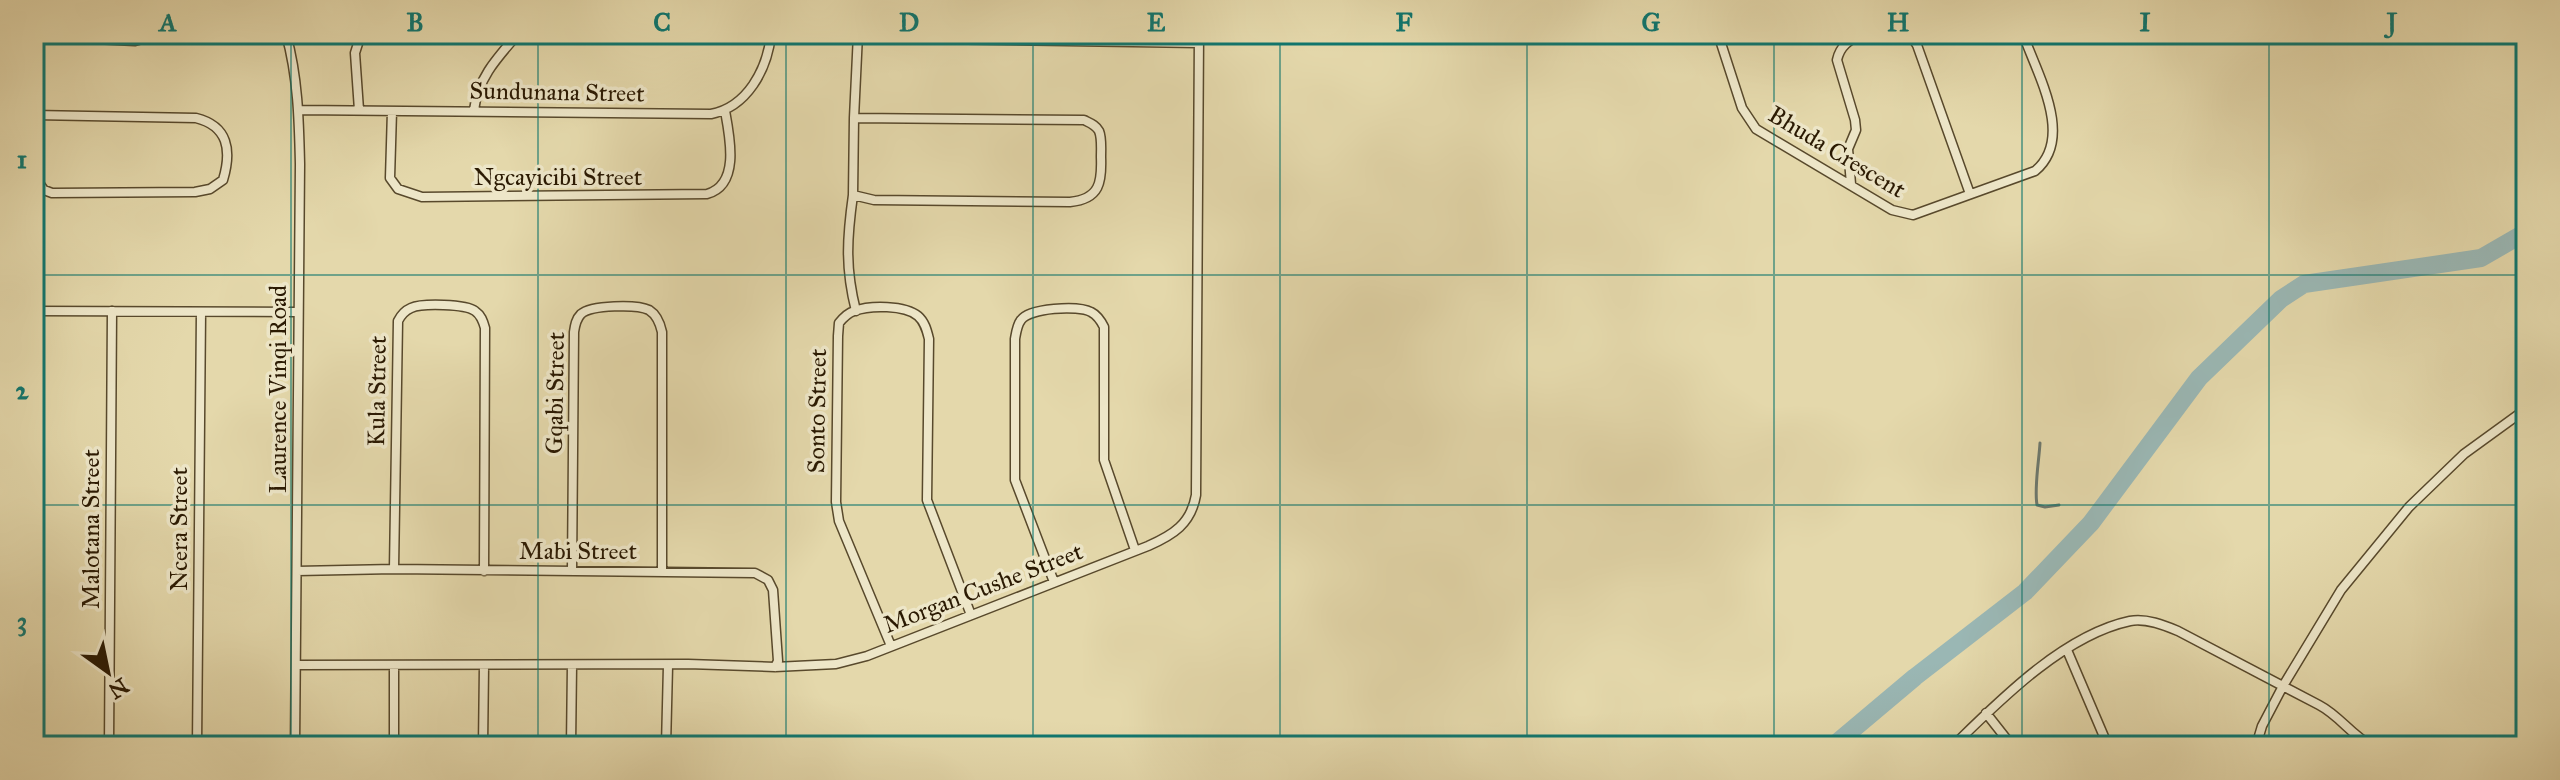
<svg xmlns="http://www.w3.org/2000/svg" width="2560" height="780" font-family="'IM FELL Great Primer',serif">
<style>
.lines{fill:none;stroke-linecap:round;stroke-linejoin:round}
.stream{stroke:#6d786d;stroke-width:3}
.river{stroke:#9ab7b4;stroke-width:18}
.minor-casing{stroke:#58492c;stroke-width:11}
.minor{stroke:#ede6c8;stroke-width:8}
.grid{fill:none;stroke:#0f766e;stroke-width:2;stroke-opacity:0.55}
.labels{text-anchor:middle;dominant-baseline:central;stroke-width:7;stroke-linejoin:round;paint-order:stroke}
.street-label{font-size:24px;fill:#2a1902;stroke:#ede6c8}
.neatline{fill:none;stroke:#0f766e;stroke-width:3}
.grid-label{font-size:26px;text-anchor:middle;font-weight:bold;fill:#0f766e}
</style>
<rect width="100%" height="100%" fill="#e4d8ab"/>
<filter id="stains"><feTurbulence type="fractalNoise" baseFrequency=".0025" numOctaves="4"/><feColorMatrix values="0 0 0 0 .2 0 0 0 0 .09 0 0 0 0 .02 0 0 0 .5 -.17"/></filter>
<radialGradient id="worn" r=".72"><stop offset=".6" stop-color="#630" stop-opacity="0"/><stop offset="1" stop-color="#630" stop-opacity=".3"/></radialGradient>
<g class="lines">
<!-- stream -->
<path class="stream" d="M 2040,443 C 2039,461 2034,488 2037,505 L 2045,507 L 2059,505"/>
<!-- river -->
<path class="river" d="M 1833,746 L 1915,677 L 2025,592 L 2091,523 L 2199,378 L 2281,299 L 2304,284 L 2481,258 L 2526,232"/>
<!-- minor casing -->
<g class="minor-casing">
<path id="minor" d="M 286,34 C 298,77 299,120 300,164 L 295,746
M 603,34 L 1199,43
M 1718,34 L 1742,108 L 1756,129 L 1892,210 L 1913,215 L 2035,171 C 2075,138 2037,74 2023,34
M 1910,34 L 1917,45 L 1970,194
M 34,36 L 135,41 L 160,34
M 299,110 L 711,114 C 747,107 767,70 771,35
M 359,110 L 355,53 L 361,34
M 474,110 C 478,78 497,58 518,34
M 392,111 L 390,178 L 398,189 L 422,197 L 707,194 C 740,185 730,138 725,111
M 34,115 L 196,118 C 228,126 232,150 223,180 L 210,189 L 195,192 L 52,193 L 44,190 L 34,176
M 854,118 L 1084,120 C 1090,123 1096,125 1099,131 C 1102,138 1101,149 1101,157 C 1102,182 1100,199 1070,202 L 874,200 L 853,195 L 854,118 L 858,34
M 1851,184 L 1848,149 L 1856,130 L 1855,120 L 1837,60 C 1840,46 1849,40 1862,34
M 853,195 C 847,238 845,268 856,311
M 34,311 L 298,312
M 394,569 L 398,321 C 401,315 404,311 411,308 C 422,303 466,304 475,311 C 481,315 483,321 485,328 L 484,571
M 297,571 L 394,569 L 755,573 L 768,580 L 773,590 L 778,661 L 775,667
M 572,571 L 574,332 C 575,325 576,319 581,314 C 591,305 637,304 649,310 C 657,315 660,323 662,332 L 662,571
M 1054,582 L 1015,480 L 1015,339 C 1016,333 1017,325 1021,320 C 1029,308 1078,305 1091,312 C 1097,315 1101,321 1104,327 L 1104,460 L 1135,550
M 891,646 L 839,521 L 836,502 L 838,336 L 839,323 C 843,318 848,313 854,311 C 870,305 905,305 918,316 C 925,322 927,331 929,339 L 927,500 L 971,615
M 2067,650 L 2108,746
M 297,665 L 688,664 L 775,667 L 836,664 L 867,656 L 1148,546 C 1173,535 1191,524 1196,495 L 1199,34
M 1986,713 L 2012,746
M 109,746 L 112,311
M 197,746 L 201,312
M 394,746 L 394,665
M 483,746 L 484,666
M 571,746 L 572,665
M 666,746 L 668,666
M 1953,746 C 2000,700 2064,635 2130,621 C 2146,618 2164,625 2178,631 L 2319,705 C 2340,716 2351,735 2372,746
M 2256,746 L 2262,726 L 2283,686 L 2341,590 L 2409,507 L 2464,454 L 2526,409"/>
</g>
<!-- minor -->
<use href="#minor" class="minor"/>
</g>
<!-- grid -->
<path class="grid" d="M 291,34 L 291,746M 538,34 L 538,746M 786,34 L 786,746M 1033,34 L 1033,746M 1280,34 L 1280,746M 1527,34 L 1527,746M 1774,34 L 1774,746M 2022,34 L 2022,746M 2269,34 L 2269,746M 34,275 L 2526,275M 34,505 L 2526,505"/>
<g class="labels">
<!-- street labels -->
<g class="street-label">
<text transform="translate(557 92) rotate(1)">Sundunana Street</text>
<text transform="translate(1837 152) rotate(31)">Bhuda Crescent</text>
<text x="558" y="177">Ngcayicibi Street</text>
<text transform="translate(278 389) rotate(-90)">Laurence Vinqi Road</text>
<text transform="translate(377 391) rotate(-89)">Kula Street</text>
<text transform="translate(555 393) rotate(-89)">Gqabi Street</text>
<text transform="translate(817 411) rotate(-89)">Sonto Street</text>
<text transform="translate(91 529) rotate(-90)">Malotana Street</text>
<text transform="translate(179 529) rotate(-90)">Ncera Street</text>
<text x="578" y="551">Mabi Street</text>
<text transform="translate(983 588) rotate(-21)">Morgan Cushe Street</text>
</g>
</g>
<!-- margin -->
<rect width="2560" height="780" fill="none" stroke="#e4d8ab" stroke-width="88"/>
<!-- north arrow -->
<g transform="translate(108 672) rotate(147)" stroke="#ede6c8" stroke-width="6" paint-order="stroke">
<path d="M0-6L14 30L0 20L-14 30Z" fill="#2a1902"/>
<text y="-12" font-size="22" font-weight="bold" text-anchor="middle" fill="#2a1902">N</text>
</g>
<rect x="44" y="44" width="2472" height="692" class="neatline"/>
<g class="grid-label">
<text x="168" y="31">A</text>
<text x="415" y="31">B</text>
<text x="662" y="31">C</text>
<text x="909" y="31">D</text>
<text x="1156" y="31">E</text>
<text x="1404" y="31">F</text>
<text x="1651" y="31">G</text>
<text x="1898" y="31">H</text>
<text x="2145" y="31">I</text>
<text x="2392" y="31">J</text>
<text x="22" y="168">1</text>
<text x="22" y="399">2</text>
<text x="22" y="630">3</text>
</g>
<rect width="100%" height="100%" filter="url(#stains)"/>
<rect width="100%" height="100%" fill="url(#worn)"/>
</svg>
